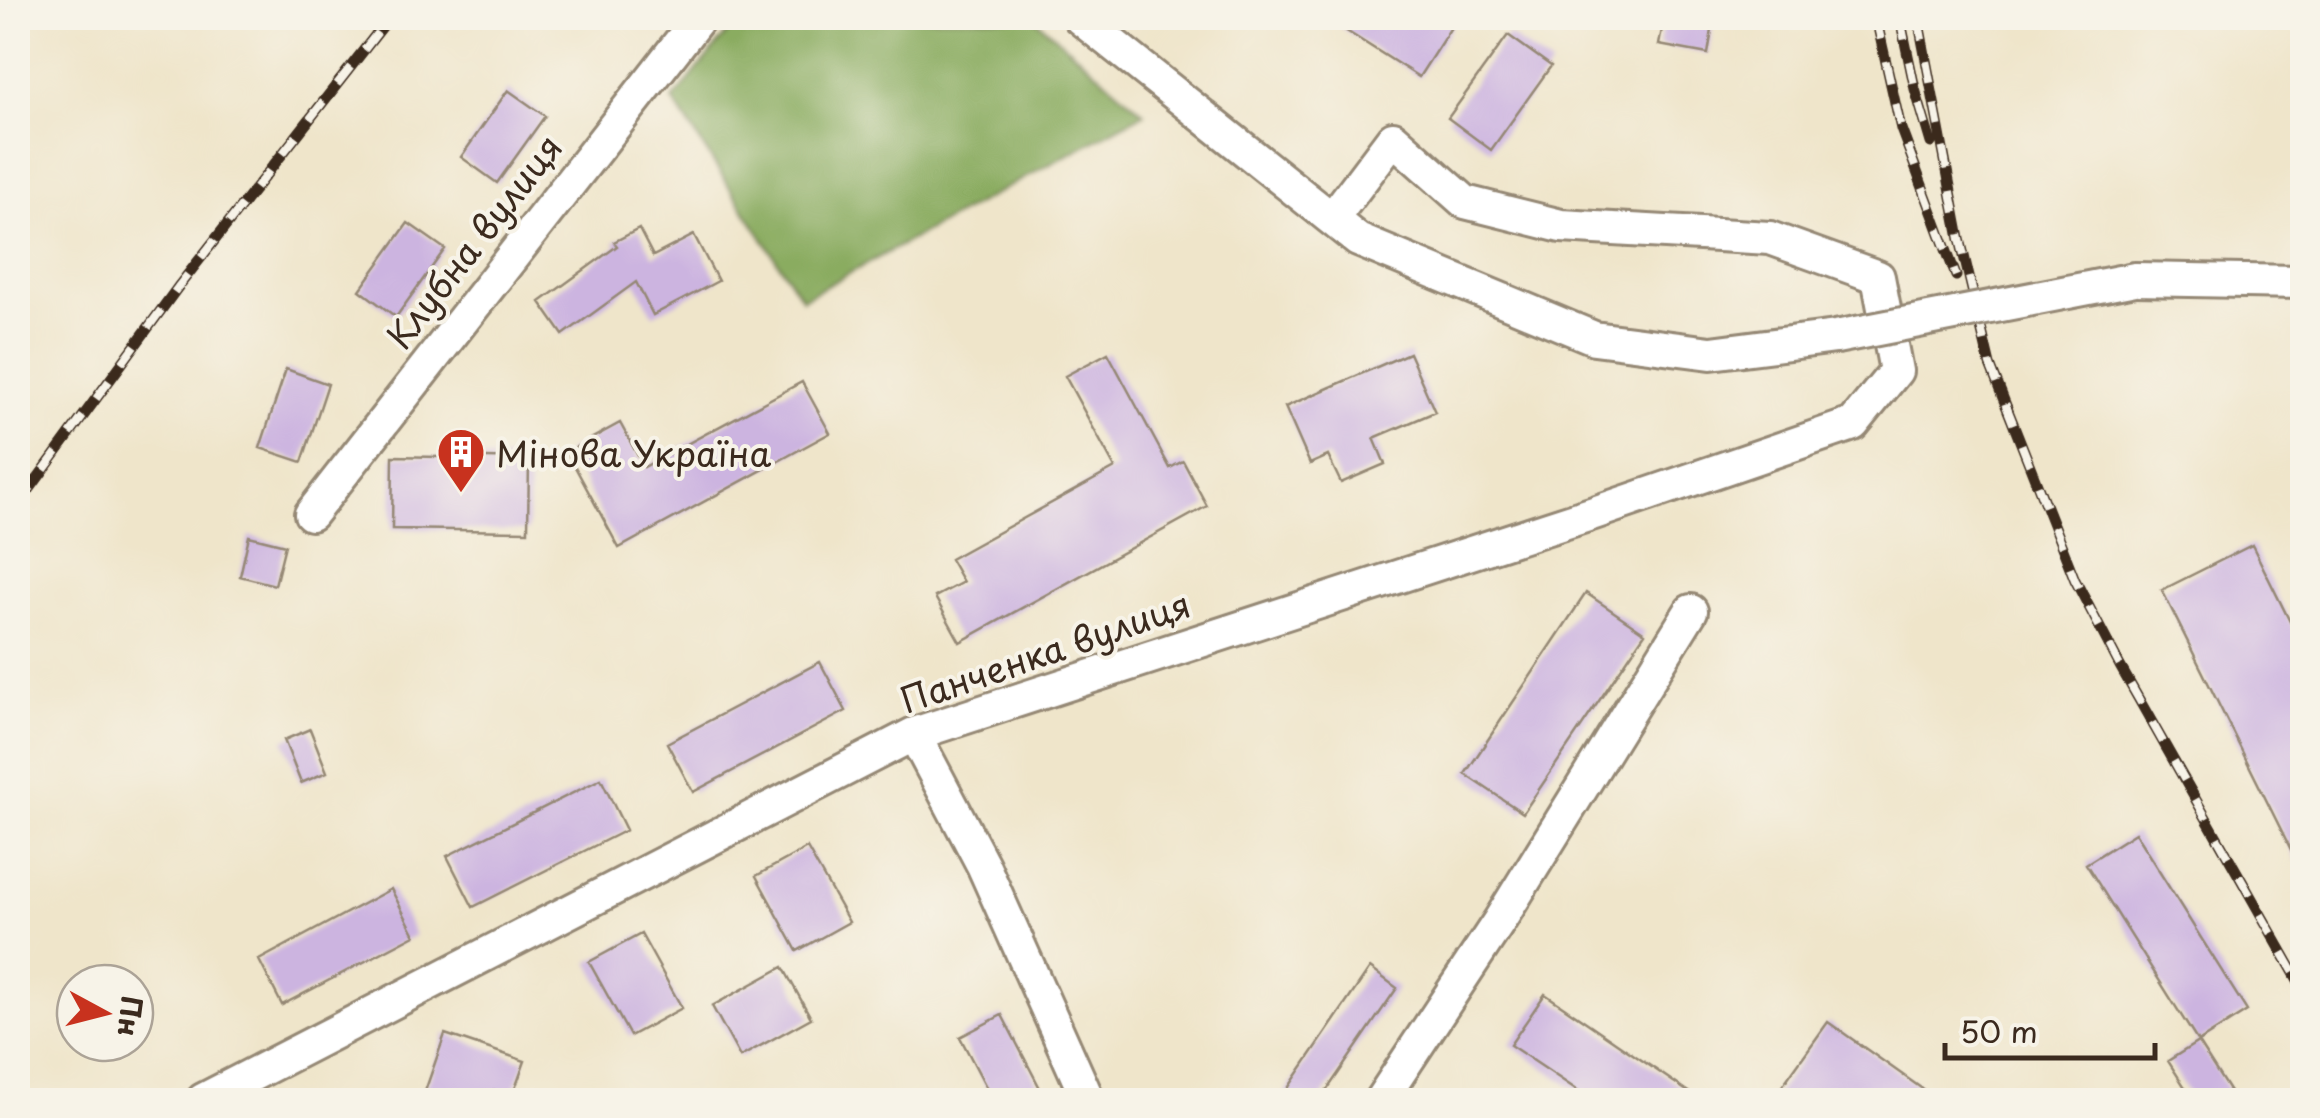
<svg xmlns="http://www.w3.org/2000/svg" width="2320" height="1118" font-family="'Playpen Sans',sans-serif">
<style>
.forest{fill:#8aac61;stroke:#626b40;stroke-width:2.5}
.building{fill:#ccb4e0}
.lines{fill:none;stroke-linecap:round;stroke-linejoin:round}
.minor-casing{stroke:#958874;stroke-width:38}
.minor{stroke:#fff;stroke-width:32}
.rail-casing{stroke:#3b2a1e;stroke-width:11}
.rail{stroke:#f7f3e8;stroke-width:8;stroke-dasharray:22;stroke-linecap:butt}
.minor-bridge-casing{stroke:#958874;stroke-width:38;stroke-linecap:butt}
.minor-bridge{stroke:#fff;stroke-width:32}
.labels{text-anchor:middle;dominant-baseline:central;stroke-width:8;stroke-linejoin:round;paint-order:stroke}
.street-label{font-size:35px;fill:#3b2a1e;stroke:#f7f3e8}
.poi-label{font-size:35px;fill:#3b2a1e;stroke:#f7f3e8;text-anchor:start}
</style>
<rect width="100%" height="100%" fill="#f7f3e8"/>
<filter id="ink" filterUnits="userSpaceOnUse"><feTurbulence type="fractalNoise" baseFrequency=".01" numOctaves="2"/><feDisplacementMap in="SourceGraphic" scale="20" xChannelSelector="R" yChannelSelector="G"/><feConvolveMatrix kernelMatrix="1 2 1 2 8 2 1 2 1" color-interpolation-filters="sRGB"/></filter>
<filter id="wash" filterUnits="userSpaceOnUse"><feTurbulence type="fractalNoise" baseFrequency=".0048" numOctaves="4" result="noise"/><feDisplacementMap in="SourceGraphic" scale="40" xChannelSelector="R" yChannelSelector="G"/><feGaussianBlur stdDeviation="2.25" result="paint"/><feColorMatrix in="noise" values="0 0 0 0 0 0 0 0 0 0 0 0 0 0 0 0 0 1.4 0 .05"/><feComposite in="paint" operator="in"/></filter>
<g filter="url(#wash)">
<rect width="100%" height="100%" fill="#efe5ca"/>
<!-- forest -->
<path class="forest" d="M 739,18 L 1034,18 L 1144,113 L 802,299 L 673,100 Z"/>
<g id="blocks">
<!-- building -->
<path class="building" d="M 1326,18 L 1457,18 L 1419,77 Z
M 1664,18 L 1714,18 L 1708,54 L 1659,45 Z
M 1508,35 L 1551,66 L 1491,150 L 1448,118 Z
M 508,90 L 545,116 L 497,183 L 461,157 Z
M 408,223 L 445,249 L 396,317 L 360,290 Z
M 639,229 L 653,256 L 694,235 L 718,281 L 653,315 L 636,282 L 563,335 L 540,302 L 617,246 L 614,242 Z
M 1108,353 L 1170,468 L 1183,461 L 1207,506 L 960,642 L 935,597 L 963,582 L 950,559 L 1115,468 L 1065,376 Z
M 1409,353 L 1435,412 L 1374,438 L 1385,464 L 1341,483 L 1328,456 L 1310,464 L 1285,407 Z
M 286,369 L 328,384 L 302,462 L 260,448 Z
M 802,382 L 830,433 L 619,548 L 567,452 L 620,423 L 644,467 Z
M 393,456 L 529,459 L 528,531 L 392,529 Z
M 249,536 L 285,545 L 275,585 L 240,576 Z
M 2252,545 L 2302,646 L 2302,872 L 2162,590 Z
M 1586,593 L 1645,633 L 1523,813 L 1465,774 Z
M 820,662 L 846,711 L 693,792 L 667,743 Z
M 310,729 L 327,772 L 301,783 L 284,740 Z
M 601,779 L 626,830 L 473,907 L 447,856 Z
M 2135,833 L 2247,1011 L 2198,1042 L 2086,864 Z
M 807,848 L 849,922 L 797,951 L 756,876 Z
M 391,889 L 415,935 L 282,1005 L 259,960 Z
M 641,934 L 682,1008 L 630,1036 L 589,962 Z
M 783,967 L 811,1018 L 740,1057 L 712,1006 Z
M 1370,968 L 1397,988 L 1320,1100 L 1280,1100 Z
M 1545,994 L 1700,1100 L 1592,1100 L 1510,1045 Z
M 1002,1015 L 1042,1092 L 1027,1100 L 993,1100 L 960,1037 Z
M 1828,1022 L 1938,1100 L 1772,1100 Z
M 445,1034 L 525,1061 L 512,1097 L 494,1090 L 490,1100 L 422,1100 Z
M 2198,1042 L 2235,1100 L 2193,1100 L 2168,1061 Z"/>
</g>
</g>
<g filter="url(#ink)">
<use href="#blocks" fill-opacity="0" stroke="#958874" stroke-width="2.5"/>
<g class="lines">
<!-- minor casing -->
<g class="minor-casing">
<path id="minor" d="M 1080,18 L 1358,240 L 1594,338 L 1711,353 L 1836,337
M 2135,279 L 2302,282
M 311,514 L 699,18
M 914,734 L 983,865 L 1088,1100
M 203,1100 L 914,734 L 1594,513 L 1853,424 L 1896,371 L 1878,277 L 1770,238 L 1561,226 L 1465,202 L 1393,138 L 1332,219
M 1381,1100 L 1500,920 L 1691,611"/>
</g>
<!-- minor -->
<use href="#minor" class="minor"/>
<!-- rail casing -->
<g class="rail-casing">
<path id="rail" d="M 1876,18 L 1901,129 L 1956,276
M 1900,18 L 1915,89 L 1931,143
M 1918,18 L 1960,239 L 1990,365 L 2075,580 L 2120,666 L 2302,987
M 18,505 L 178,287 L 389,18"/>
</g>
<!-- rail -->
<use href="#rail" class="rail"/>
<!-- minor-bridge casing -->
<g class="minor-bridge-casing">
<path id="minor-bridge" d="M 1836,337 L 2135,279"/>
</g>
<!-- minor-bridge -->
<use href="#minor-bridge" class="minor-bridge"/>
</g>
</g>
<!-- icons -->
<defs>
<g id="building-pin" transform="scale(2.5)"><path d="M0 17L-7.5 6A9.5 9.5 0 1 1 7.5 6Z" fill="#c8321e" stroke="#f7f3e8"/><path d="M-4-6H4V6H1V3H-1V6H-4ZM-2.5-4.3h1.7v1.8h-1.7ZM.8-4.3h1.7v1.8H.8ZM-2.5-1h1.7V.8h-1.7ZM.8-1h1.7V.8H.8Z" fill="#fff"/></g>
</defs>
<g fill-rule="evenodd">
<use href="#building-pin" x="461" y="452"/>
</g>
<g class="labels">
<!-- street labels -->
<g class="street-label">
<text transform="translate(473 241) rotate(-52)">Клубна вулиця</text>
<text transform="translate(1045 651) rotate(-19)">Панченка вулиця</text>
</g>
<!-- poi labels -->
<g class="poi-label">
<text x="496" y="452">Мінова Україна</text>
</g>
</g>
<!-- margin -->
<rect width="2320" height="1118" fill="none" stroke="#f7f3e8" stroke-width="60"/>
<!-- north arrow -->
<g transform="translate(105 1013) rotate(97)"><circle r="48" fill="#f7f3e8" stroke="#aca397" stroke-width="2.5"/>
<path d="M0-8L18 38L0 25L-18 38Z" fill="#c8321e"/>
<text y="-15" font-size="28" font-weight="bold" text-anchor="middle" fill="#3b2a1e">Пн</text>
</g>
<!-- scale -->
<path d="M1945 1043v15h210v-15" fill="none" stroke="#3b2a1e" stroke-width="5"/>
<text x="1960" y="1043" font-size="30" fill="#3b2a1e" stroke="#f7f3e8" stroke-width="8" paint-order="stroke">50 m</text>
</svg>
